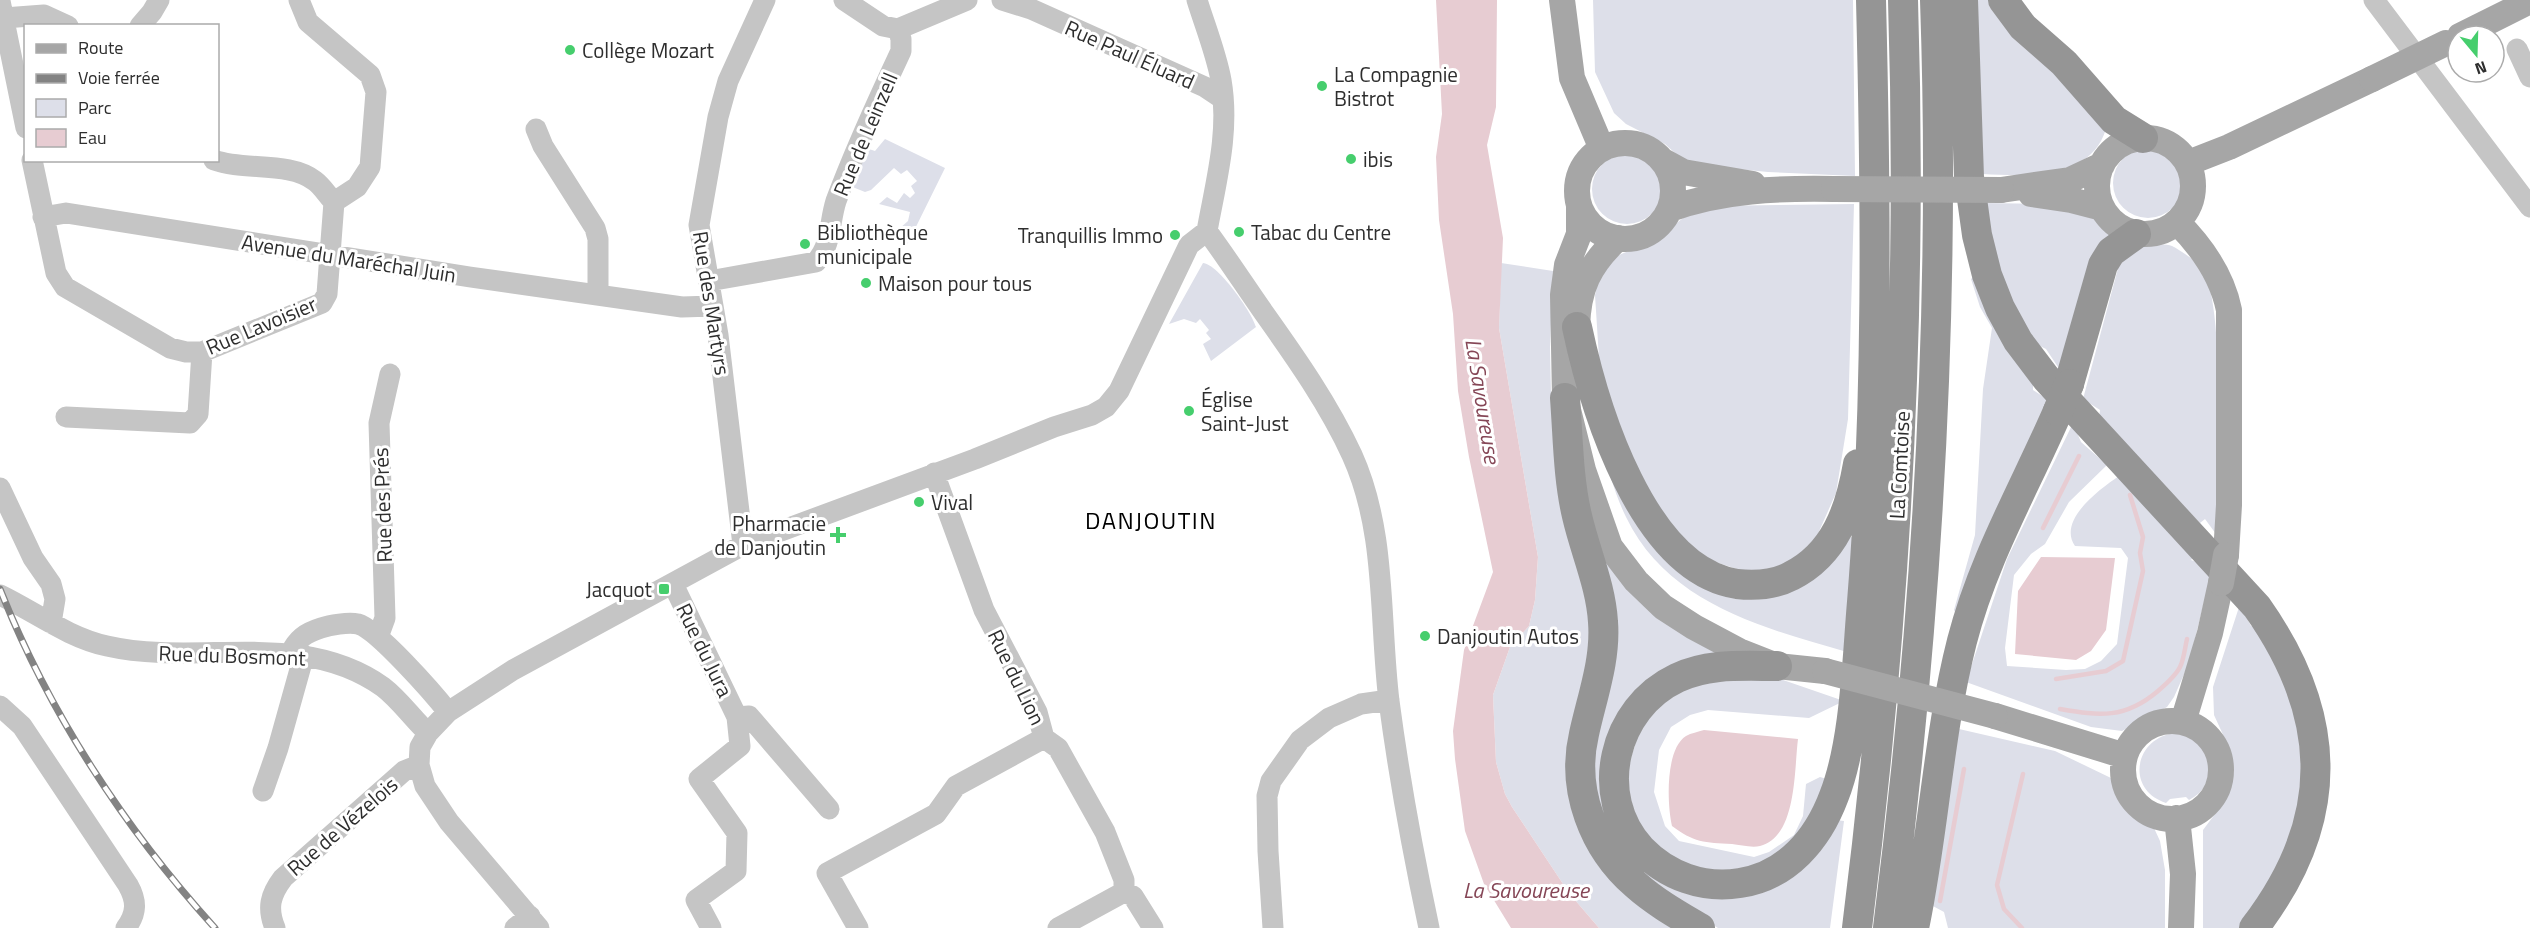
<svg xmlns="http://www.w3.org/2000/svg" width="2530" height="928" font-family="'Titillium Web',sans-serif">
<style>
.green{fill:#dddfe9}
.water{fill:#e7ccd2}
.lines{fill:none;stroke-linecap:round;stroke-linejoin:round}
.stream{stroke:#e7ccd2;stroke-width:4.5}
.minor{stroke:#c5c5c5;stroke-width:21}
.major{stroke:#a6a6a6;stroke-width:26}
.highway{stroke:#959595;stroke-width:30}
.rail-casing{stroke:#838383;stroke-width:7}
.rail{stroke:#fff;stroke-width:4.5;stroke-dasharray:14;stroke-linecap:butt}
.major-bridge{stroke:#a6a6a6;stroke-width:26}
.highway-bridge{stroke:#959595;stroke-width:30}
.poi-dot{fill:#46ce6d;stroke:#fff;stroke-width:2}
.labels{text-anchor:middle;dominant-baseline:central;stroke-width:6;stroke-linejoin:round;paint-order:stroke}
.poi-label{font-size:21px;fill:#2e2e2e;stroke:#fff;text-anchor:start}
.street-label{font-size:21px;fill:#2e2e2e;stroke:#fff}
.water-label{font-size:22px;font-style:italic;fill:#854656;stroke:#fff}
.quarter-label{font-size:24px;letter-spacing:1.5px;fill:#000;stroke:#fff}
</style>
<rect width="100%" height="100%" fill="#fff"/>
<!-- green -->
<path class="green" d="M 1593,0 L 1853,0 L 1855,176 L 1768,172 L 1687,164 L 1665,144 L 1626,124 L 1614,113 L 1595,72 Z
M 1976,0 L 1995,0 L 2106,129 C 2090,181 2026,176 1983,174 Z
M 885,139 L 945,168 L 907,245 L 890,237 L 908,221 L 910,212 L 879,204 L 887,197 L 897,203 L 904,193 L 910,198 L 915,193 L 911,186 L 917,181 L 907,170 L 901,174 L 894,168 L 871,190 L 865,192 L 850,186 L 866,148 L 875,151 Z
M2113 183a35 35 0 1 1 70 0a35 35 0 1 1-70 0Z
M1592 189a35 35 0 1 1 70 0a35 35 0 1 1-70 0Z
M 1983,203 L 2056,204 L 2091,210 L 2114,233 L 2062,373 L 2046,349 L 2034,343 L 2009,300 L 1990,248 Z
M 1854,204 L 1848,419 L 1836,493 L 1813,545 L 1780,567 L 1746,572 L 1694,555 L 1650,495 L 1611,414 L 1599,358 L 1595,295 L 1599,279 L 1610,262 L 1619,255 L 1655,240 L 1692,211 L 1707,206 Z
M 2149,243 C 2156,244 2166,244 2172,246 C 2180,250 2196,261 2202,268 C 2226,302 2218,486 2216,534 L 2205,519 L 2200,523 L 2099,419 L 2100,410 L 2083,399 L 2120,261 L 2138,246 Z
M 1203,263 C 1218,264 1252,312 1256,327 L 1211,361 L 1203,344 L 1211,339 L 1206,333 L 1209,330 L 1200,319 L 1196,323 L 1184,319 L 1169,324 Z
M 1501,263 L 1553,271 L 1550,347 L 1551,396 L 1591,621 L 1571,793 L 1682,928 L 1599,928 L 1569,893 L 1512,807 L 1505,794 L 1496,762 L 1493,695 L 1510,647 L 1529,626 L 1535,600 L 1538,557 L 1499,328 Z
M 1978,273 L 2033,377 L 2033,390 L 2050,401 L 1958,618 L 1954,610 L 1975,535 L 1983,389 L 1992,328 L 1980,307 L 1971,279 Z
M 2073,423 L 2081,442 L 2107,465 L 2069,502 L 2045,544 L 2031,554 L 2014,575 L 2005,648 L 2007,666 L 2066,670 L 2085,669 L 2101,661 L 2117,644 L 2128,558 L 2121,548 L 2075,546 C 2057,520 2100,489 2119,476 L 2196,554 L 2191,560 L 2209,567 L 2211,574 L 2189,663 L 2174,697 L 2167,707 L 2122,731 L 2091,727 L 1966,682 L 2007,559 Z
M 1601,447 L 1640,514 L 1738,594 L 1846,538 L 1859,536 L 1847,652 C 1763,628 1667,603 1626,517 C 1615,495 1609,470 1601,447 Z
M 1602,542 L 1732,655 L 1681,667 L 1607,788 L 1702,896 L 1836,820 L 1844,821 L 1830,928 L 1718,928 L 1665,896 L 1628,865 L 1594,797 Z
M 2240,604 L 2251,626 L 2262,628 L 2306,726 L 2299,828 L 2247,928 L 2203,928 L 2203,830 L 2227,798 L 2234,771 L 2231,752 L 2214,715 L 2213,687 Z
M 1777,678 L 1844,701 L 1809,718 L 1708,710 L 1690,715 L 1671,727 L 1659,750 L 1654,792 L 1665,826 L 1679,841 L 1754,857 L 1769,852 L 1794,835 L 1803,816 L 1806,784 L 1820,777 L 1830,780 L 1806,833 L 1772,862 L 1741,873 L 1688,868 L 1657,849 L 1636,818 L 1629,793 L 1628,767 L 1645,714 L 1678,689 L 1709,679 Z
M 1959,729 L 2055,751 L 2111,778 L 2127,805 L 2154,828 L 2160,841 L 2165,870 L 2165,928 L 1948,928 L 1944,912 L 1931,905 Z
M 2176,733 C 2212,739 2224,782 2189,800 L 2186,797 L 2170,799 L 2166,803 C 2125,790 2134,737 2176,733 Z"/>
<!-- water -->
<path class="water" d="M 1436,0 L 1497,0 L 1496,107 L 1487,145 L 1503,238 L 1499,328 L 1538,557 L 1535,600 L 1529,626 L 1510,647 L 1493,695 L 1496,762 L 1505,794 L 1512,807 L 1569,893 L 1599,928 L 1511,928 L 1484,884 L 1465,831 L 1455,759 L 1453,731 L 1464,650 L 1493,572 L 1469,457 L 1458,391 L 1453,314 L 1439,220 L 1436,157 L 1442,114 Z
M 2041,557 L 2115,558 L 2106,630 L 2091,651 L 2076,660 L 2015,654 L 2018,591 Z
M 1704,730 L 1798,739 C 1794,770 1797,837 1760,846 C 1752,848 1740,845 1732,844 C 1705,843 1693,842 1672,826 C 1667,805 1665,749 1686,736 C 1691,733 1698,732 1704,730 Z"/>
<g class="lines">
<!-- stream -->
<path class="stream" d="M 2043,528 L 2079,456
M 2056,679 L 2106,671 L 2123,661 L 2143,571 L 2140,553 L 2143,537 L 2130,495
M 2060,709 C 2100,716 2125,719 2158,691 C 2165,685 2176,675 2180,667 C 2184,659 2185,647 2187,639
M 1940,901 L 1964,769
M 2022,928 L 2004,909 L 1997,885 L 2023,774"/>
<!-- minor -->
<path class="minor" d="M 1002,0 L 1031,9 L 1205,87 L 1223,99
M 2374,0 L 2530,207
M 0,1 L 26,128
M 4,18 L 44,15 L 68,26
M 140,26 L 152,12 L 159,0
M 898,29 L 967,0
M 2517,49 L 2530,77
M 536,129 L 543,146 L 595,228 L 598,239 L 598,295
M 32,160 L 56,273 L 65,287 L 170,348 L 186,352 L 202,352 L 322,303 L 327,294 L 334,202 L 357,187 L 370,167 L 376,92 L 370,75 L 308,22 L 299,0
M 214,160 C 244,171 290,161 315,181 C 322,186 328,196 334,202
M 43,217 L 66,213 L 470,277 L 682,307 L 713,306
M 1207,231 C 1227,258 1245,286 1264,313 C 1296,358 1329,405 1352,455 C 1387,532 1379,619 1389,701 C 1399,777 1413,853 1429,928
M 709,281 L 816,262 C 832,244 829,223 836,201 C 855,150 878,100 901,51 L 901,39 L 898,29 L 883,26 L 844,0
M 66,417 L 190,423 L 198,414 L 202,352
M 934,473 L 984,610 L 1037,712 L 1044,738 L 1058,748 L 1105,832 L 1124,880 L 1124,892
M 0,488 L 33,558 L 51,584 L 55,599 L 51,623
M 743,545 L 718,335 L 699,225 L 718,117 L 728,81 L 765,0
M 673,584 L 737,717 L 749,716 L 829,809
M 0,595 C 35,612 69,638 107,646 C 199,667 300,628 383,687 C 400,700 412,718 428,733
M 378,637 L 385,618 L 379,423 L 390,374
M 290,654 C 297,639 305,633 321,628 C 330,625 348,622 358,624 C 377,629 434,694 448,712
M 0,706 L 22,726 L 128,885 C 137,901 137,913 126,928
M 263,791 L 278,748 L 304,655
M 1124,892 L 1133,896 L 1153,928
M 275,928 C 267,908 270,895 283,878 L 404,771 L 419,765
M 515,928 L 530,916
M 539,928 L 449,822 L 425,786 L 419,765 L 420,747 L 428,733 L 448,712 L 513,670 L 743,545 L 975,459 L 1054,427 L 1092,415 L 1106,407 L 1119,391 L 1189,245 L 1207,231 C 1216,181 1230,132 1221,80 C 1216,53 1205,26 1197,0
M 711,928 L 696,900 L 736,871 L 737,833 L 699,779 L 740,746 L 737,717
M 858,928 L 827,873 L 936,814 L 956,786 L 1044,738
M 1058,928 L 1124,892
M 1273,928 L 1268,851 L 1267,796 L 1271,781 L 1300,740 L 1329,718 L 1361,704 L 1389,700"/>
<!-- major -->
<path class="major" d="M 1562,0 L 1572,78 L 1602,149
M 2460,36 L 2530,1
M2097 186a48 48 0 1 1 96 0a48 48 0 1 1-96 0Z
M1577 191a48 48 0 1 1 96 0a48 48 0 1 1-96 0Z
M 1663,161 L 1683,172 L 1753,184
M 2188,163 L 2229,147 L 2372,79
M 2001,190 L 2070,180 L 2102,165
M 2031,194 L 2071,200 L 2102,208
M 1579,205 L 1579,234 L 1567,265 L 1563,295 L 1565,398 L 1583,470 L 1610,547 L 1636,581 L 1663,607 L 1694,627 L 1739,651 L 1777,666 L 1825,671
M 1670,209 C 1722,190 1779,188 1834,189
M 2177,222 C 2202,247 2222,275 2229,310 L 2229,505 L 2226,555
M 1577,328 C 1578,288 1589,265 1618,238
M 1995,716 L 2125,756
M2123 770a49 49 0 1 1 98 0a49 49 0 1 1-98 0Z
M 2183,722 L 2210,633 L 2221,583
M 2177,818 L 2183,874 L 2181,928"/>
<!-- highway -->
<path class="highway" d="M 1963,0 L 1969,177 L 1977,235 L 1987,275 L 2000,308 L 2018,341 L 2046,378 L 2257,607 C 2334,716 2337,820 2254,928
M 2003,0 L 2023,27 L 2064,63 L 2114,120 L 2143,138
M 1577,327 C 1594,407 1642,569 1737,584 C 1756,586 1774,585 1791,576 C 1835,554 1850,510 1858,464
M 2069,384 L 2103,265 L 2111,252 L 2136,234
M 1565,398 C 1568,437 1568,478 1577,516 C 1585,551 1601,586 1603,622 C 1606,660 1592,697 1584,734 C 1571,789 1593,848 1636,885 C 1655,902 1678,915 1700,928
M 1777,666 C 1743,666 1708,663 1677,678 C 1613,708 1592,796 1641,849 C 1667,876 1703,889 1740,883 C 1787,876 1818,839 1834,796 C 1855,743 1857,660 1862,602 C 1878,404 1876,200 1871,0
M 1857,928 C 1896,619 1913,312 1903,0
M 1888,928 C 1927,620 1946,311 1935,0
M 1914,928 C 1934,833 1938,735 1962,641 C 1983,559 2025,487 2058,411"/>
<!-- rail casing -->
<g class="rail-casing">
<path id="rail" d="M 0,589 C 49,713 125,829 215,928"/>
</g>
<!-- rail -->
<use href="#rail" class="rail"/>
<!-- major-bridge -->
<path class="major-bridge" d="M 2372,79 L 2446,43
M 1834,189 L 2001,190
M 2221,583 L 2226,555
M 1825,671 L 1995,716"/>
<!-- highway-bridge -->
<path class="highway-bridge" d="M 2058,411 L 2069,384"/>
</g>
<!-- markers -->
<g class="poi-dot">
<circle cx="570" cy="50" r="6"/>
<circle cx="1322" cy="86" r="6"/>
<circle cx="1351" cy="159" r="6"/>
<circle cx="1239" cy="232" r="6"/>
<circle cx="1175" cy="235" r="6"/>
<circle cx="805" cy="244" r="6"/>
<circle cx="866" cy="283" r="6"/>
<circle cx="1189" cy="411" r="6"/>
<circle cx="919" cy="502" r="6"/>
<path d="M835 526h6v6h6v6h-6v6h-6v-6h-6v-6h6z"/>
<rect x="658" y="583" width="12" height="12" rx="3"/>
<circle cx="1425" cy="636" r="6"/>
</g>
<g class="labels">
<!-- poi labels -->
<g class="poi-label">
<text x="582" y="50">Collège Mozart</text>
<text x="1334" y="74">La Compagnie<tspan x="1334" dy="24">Bistrot</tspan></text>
<text x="1363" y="159">ibis</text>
<text x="817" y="232">Bibliothèque<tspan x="817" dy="24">municipale</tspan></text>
<text x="1251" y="232">Tabac du Centre</text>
<text x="1163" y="235" text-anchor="end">Tranquillis Immo</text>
<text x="878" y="283">Maison pour tous</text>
<text x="1201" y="399">Église<tspan x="1201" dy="24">Saint-Just</tspan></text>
<text x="931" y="502">Vival</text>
<text x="826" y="523" text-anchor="end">Pharmacie<tspan x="826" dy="24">de Danjoutin</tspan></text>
<text x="652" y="589" text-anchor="end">Jacquot</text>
<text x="1437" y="636">Danjoutin Autos</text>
</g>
<!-- street labels -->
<g class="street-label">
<text transform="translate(1130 54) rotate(24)">Rue Paul Éluard</text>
<text transform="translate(865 134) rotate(-67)">Rue de Leinzell</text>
<text transform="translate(349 258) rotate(9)">Avenue du Maréchal Juin</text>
<text transform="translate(712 303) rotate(81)">Rue des Martyrs</text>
<text transform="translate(261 325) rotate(-23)">Rue Lavoisier</text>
<text transform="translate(1899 465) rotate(-87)">La Comtoise</text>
<text transform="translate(382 505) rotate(-92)">Rue des Prés</text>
<text transform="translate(705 650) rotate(64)">Rue du Jura</text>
<text transform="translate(232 655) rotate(2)">Rue du Bosmont</text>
<text transform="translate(1017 677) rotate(64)">Rue du Lion</text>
<text transform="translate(342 826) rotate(-41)">Rue de Vézelois</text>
</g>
<!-- water labels -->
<g class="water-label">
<text transform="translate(1483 401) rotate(81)">La Savoureuse</text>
<text x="1526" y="890">La Savoureuse</text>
</g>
<!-- quarter labels -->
<g class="quarter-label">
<text x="1151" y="520">DANJOUTIN</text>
</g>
</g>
<!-- legend -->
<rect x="24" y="24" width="195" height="138" fill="#ffffff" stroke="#ababab" stroke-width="1.5"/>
<rect x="36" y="44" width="30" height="9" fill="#a6a6a6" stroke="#ababab" stroke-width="1.5"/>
<text x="78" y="54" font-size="18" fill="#2e2e2e">Route</text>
<rect x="36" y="74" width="30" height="9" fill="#838383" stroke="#ababab" stroke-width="1.5"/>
<text x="78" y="84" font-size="18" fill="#2e2e2e">Voie ferrée</text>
<rect x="36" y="99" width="30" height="18" fill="#dddfe9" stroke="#ababab" stroke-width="1.5"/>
<text x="78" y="114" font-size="18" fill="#2e2e2e">Parc</text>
<rect x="36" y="129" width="30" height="18" fill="#e7ccd2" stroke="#ababab" stroke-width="1.5"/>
<text x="78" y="144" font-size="18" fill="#2e2e2e">Eau</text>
<!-- north arrow -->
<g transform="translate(2476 54) rotate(161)"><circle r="28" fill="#ffffff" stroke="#ababab" stroke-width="1.5"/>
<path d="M0-4.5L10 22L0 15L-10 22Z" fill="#46ce6d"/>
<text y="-9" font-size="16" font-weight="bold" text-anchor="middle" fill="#2e2e2e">N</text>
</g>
</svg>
